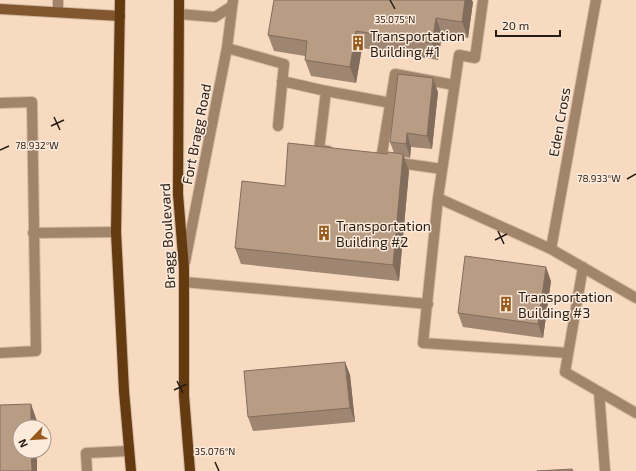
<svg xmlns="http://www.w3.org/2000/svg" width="636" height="471" font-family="'Exo 2',sans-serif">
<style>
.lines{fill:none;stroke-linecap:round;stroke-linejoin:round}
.lane-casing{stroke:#d2b8a2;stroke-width:12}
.street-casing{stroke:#d2b8a2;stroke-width:12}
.secondary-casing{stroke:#d2b8a2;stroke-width:12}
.primary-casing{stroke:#d2b8a2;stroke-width:12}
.lane{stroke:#a2846a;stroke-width:10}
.street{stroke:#a2846a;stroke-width:10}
.secondary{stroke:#825730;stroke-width:10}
.primary{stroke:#643b11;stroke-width:10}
.wall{fill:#9f8672}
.shaded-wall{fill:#826d5c}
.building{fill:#b99c84;stroke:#826d5c}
.ticks{fill:none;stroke:#271c13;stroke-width:1.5}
.labels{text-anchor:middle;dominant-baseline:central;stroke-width:3;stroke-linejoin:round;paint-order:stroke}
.poi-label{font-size:14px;fill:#271c13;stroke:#fceadb;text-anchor:start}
.street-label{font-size:14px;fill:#271c13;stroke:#fceadb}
.ticks-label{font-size:10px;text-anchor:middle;fill:#271c13;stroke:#fceadb;stroke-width:3;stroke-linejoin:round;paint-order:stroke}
</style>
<rect width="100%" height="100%" fill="#f8dac1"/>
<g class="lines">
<!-- lane casing -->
<g class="lane-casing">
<path id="lane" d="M 58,0 L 58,12
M 483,0 L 475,58 L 459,55 L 438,198 L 551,249 L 636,298
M 227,48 L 284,64 L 278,126
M 282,81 L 326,91 L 319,150 L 328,151
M 326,91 L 391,103
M 0,103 L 32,102 L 36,351 L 0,353
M 381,160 L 395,74 L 454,85
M 393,162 L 442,169
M 438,198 L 423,343 L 568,353
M 33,233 L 116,232
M 583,267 L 565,372 L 636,413
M 184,282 L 428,304
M 599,392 L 605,471
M 87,471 L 86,453 L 129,451"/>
</g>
<!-- street casing -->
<g class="street-casing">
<path id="street" d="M 179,14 L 215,17 L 232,6
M 551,249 L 596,0
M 185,262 L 227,48 L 233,0"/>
</g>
<!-- secondary casing -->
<g class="secondary-casing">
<path id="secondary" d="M 0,9 L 120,16"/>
</g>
<!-- primary casing -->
<g class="primary-casing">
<path id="primary" d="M 120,0 L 116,232 L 124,391 L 131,471
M 179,0 L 178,194 L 184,268 L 184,396 L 190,471"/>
</g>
<!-- lane -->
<use href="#lane" class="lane"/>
<!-- street -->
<use href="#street" class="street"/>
<!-- secondary -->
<use href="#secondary" class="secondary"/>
<!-- primary -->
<use href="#primary" class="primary"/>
</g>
<!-- wall -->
<path class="wall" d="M 473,2 L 468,38 L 442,34 L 438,60 L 362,48 L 356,83 L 311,76 L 305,60 L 305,56 L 274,51 L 268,35 Z
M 438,92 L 432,149 L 411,147 L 410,158 L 404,157 L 409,171 L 399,281 L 241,264 L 235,248 L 285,186 L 394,153 L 390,142 Z
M 551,281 L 543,338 L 463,327 L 458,313 Z
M 345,362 L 350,375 L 355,422 L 253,431 L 248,417 Z"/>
<!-- shaded-wall -->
<path class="shaded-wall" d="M 465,0 L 472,0 L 473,2 L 468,38 L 462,22 Z
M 436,18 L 442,34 L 438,60 L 432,43 Z
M 356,31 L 362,48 L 356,83 L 350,67 Z
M 433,78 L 438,92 L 432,149 L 427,136 Z
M 407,133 L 411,147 L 410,158 L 406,144 Z
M 403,154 L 409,171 L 399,281 L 393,265 Z
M 546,267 L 551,281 L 543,338 L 538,324 Z
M 345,362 L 350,375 L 355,422 L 350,408 Z
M 31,404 L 37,421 L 37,427 L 31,427 Z
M 31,451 L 37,451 L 37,471 L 32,471 Z"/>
<!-- building -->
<path class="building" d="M 274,0 L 465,0 L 462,22 L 436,18 L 432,43 L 356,31 L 350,67 L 305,60 L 307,41 L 268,35 Z
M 398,74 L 433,78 L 427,136 L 407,133 L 406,144 L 390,142 Z
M 288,143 L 387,154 L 388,152 L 403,154 L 393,265 L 235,248 L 242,181 L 285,186 Z
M 465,256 L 546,267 L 538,324 L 458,313 Z
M 345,362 L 350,408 L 248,417 L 244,371 Z
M 31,404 L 31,427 L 20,427 L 20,451 L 31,451 L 32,471 L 0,471 L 0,405 Z
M 572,469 L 573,471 L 537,471 Z"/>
<!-- ticks -->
<path class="ticks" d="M 390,0 L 395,9M 54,117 L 60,130M 51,126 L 64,120M 0,150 L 9,146M 627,179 L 636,174M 498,231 L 504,244M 495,240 L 507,234M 177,381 L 183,393M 174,390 L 187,384M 215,462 L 219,471"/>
<!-- icons -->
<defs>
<g id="building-bare" transform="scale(1.2)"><path d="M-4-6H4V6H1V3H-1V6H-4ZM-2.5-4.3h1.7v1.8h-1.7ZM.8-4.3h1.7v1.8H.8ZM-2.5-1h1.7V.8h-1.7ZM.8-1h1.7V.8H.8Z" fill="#975b1d" stroke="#fceadb" stroke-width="2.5" paint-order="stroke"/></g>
</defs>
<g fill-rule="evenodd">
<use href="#building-bare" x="358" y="43"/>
<use href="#building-bare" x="324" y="233"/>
<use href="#building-bare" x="506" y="304"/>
</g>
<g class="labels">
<!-- poi labels -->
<g class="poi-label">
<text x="370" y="35">Transportation<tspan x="370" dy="16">Building #1</tspan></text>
<text x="336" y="225">Transportation<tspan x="336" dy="16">Building #2</tspan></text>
<text x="518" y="296">Transportation<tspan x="518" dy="16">Building #3</tspan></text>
</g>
<!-- street labels -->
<g class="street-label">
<text transform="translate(559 122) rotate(-80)">Eden Cross</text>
<text transform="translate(196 134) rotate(-79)">Fort Bragg Road</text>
<text transform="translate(167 236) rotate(-93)">Bragg Boulevard</text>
</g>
</g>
<g class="ticks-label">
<text x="395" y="23">35.075°N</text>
<text x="37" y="149">78.932°W</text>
<text x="599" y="182">78.933°W</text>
<text x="215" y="455">35.076°N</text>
</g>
<!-- north arrow -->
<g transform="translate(32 439) rotate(245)"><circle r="19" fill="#fceadb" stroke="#a7988b"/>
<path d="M0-3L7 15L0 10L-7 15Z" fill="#975b1d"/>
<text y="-6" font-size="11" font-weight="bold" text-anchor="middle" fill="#271c13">N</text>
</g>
<!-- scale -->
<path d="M496 30v6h64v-6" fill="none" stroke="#271c13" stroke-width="2"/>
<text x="502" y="30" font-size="12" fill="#271c13" stroke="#fceadb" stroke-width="3" paint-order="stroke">20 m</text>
</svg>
